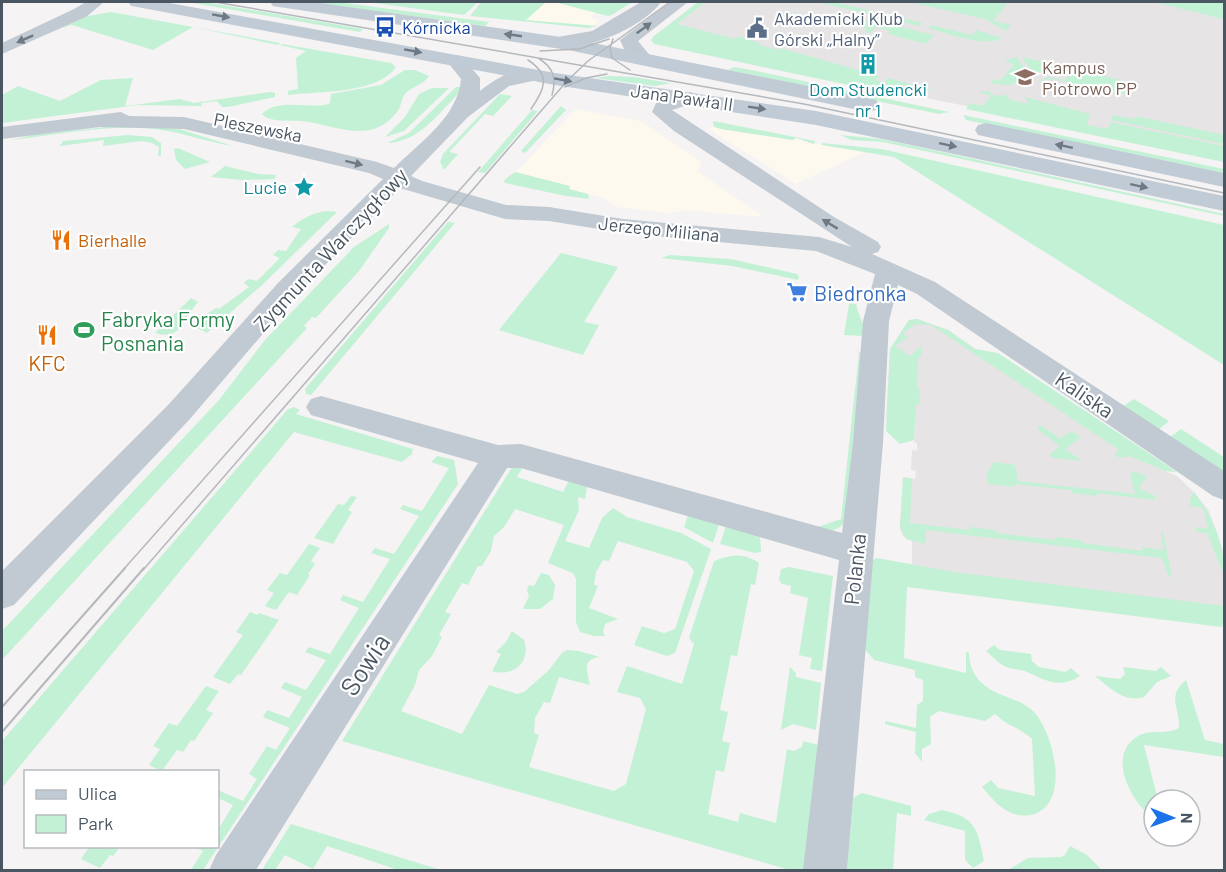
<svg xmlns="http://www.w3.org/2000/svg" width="1226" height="872" font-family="Barlow,sans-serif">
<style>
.commercial{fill:#fdf9ef}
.education{fill:#e6e4e5}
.green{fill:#c3f1d5}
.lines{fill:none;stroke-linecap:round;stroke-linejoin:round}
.minor{fill:#c1cad2;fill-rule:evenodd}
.tertiary{fill:#c1cad2;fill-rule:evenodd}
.secondary{fill:#c1cbd6;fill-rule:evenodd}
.tram-far1{stroke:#b5b8bd;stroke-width:1.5}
.tram{stroke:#b5b8bd;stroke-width:2}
.oneway{fill:#6e7984}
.oneway2{fill:#6e7983}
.labels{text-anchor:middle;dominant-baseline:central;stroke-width:4.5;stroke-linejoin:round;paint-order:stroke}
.far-service-label{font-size:18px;fill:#4e5e75;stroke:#fff;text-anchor:start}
.far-transit-label{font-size:18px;fill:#164399;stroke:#fff;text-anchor:start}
.far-education-label{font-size:18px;fill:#785e54;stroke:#fff;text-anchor:start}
.far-culture-label{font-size:18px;fill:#0d838f;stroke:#fff}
.far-street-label{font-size:18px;fill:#4a5661;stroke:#fff}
.far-food-label{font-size:18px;fill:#c56008;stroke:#fff;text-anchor:start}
.street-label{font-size:21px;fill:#4a5661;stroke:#fff}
.shop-label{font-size:21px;fill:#366cbe;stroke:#fff;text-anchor:start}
.leisure-label{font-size:21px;fill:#27864d;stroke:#fff;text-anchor:start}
.food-label{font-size:21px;fill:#c56008;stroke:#fff}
.near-street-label{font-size:26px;fill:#4a5661;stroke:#fff}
</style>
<rect width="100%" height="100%" fill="#f5f3f3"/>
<!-- commercial -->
<path class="commercial" d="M 539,2 L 554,2 L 596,12 L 591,17 L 600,21 L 592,27 L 525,20 L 544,4 Z
M 576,109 L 641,121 L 702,162 L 697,171 L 764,217 L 683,210 L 670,213 L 616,207 L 604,198 L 569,189 L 570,186 L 516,172 Z
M 714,127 L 792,140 L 797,138 L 804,142 L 865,152 L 796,184 L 708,129 Z"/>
<!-- education -->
<path class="education" d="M 706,2 L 1224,2 L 1224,158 L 748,62 L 655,40 Z
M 917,319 L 948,330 L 1130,456 L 1177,476 L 1194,492 L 1209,511 L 1224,554 L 1224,609 L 912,570 L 912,541 L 903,536 L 900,528 L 903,477 L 915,479 L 916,471 L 911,470 L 912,450 L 917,451 L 917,443 L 914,442 L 915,424 L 886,418 L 890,349 L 909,320 Z"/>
<!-- green -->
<path class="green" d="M 187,2 L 205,2 L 363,29 L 360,32 Z
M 309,2 L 337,2 L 489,22 L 485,26 Z
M 366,2 L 478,2 L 464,15 Z
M 481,2 L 540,2 L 545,3 L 526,20 L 598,26 L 588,28 L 470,16 Z
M 554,2 L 632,2 L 612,15 L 608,16 Z
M 698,2 L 706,2 L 677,24 L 735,39 L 738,36 L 760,43 L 759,45 L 778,50 L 780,48 L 879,76 L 876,80 L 883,83 L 888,78 L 932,90 L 905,93 L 905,97 L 654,44 L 651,40 L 654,36 Z
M 817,2 L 833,2 L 923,23 L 920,26 Z
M 909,2 L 998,2 L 1007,4 L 993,21 L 1011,25 L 1006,31 L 985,19 Z
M 1154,2 L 1224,2 L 1224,19 L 1223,19 Z
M 111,12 L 280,43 L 278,45 L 193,27 L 153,50 L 72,25 L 62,28 L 88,16 Z
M 788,12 L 819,20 L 820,24 L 795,26 L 777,21 Z
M 872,20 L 934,35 L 926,44 L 888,34 L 890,31 L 876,27 L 870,33 L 865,32 L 867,29 L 859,26 L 863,21 Z
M 931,25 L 972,35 L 976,30 L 1002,38 C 985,48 947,33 928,28 Z
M 282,44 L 391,63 L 396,67 C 378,94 319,91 288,95 L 288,91 L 298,89 L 296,58 L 306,51 L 280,45 Z
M 1017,57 L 1030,78 L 1009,85 L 993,84 L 992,80 L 1002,79 L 1014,64 L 1004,61 Z
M 1022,57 L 1125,81 L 1129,85 L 1127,94 L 1053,79 L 1037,82 L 1049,77 L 1066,80 L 1068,72 L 1044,67 L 1041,72 L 1034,76 Z
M 734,67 L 756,71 L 949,112 L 939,114 L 728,70 Z
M 405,70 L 415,70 L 429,76 C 424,85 411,86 404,95 C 401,101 401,107 397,112 C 370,146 337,125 302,121 C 290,120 270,123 262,114 C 278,96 318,111 330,103 L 331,94 L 381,85 Z
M 609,76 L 633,77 L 671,83 L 655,86 L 595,78 Z
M 133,78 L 125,106 L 180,99 L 194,103 L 270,92 L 275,93 L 275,97 L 228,107 L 222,107 L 217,101 L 201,103 L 202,106 L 138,105 L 2,123 L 2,95 L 18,86 L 60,101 L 101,80 Z
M 456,87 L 463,87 L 459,93 C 438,114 419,142 387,143 L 409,133 Z
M 432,88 L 449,88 L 404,131 L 385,137 L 405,117 L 419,94 Z
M 990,91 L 991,95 L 1004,96 L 1005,93 L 1010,100 L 1029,104 L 1025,97 L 1090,114 L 1087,125 L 1108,129 L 1110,122 L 1224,146 L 1224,162 L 966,109 L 970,103 L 983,106 L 991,96 L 979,92 Z
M 500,94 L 512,96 L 493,116 L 485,114 L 449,152 L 458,154 L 444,170 L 440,162 L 443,154 Z
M 561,106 L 566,110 L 525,153 L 521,151 Z
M 532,110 L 538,111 L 485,173 L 478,172 Z
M 963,115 L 1224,169 L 1224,173 L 966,120 Z
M 1112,115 L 1134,119 L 1136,116 L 1224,135 L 1224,144 L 1111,120 Z
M 713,121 L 815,141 L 814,144 L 797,138 L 792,140 L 721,129 L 714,127 Z
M 124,125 L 179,129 L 233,146 C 207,142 182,132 155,129 C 108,124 58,135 11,140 L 33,135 Z
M 128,135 L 152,137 L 161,143 L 161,156 L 158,156 L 159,147 L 152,143 L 141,141 L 103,146 L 104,140 L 60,146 L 63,141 Z
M 840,135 L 880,139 L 914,146 L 1224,214 L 1224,216 L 883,142 L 852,140 Z
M 822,143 L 881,149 L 1224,225 L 1224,365 L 894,157 L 822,145 Z
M 178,148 L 210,162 L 185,169 L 176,160 L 174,149 Z
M 225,166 L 258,174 L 276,175 L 275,179 L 242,180 L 211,177 Z
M 515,172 L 570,186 L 569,189 L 588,194 L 589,199 L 566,196 L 505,183 L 504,180 Z
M 328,211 L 337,212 L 261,286 L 207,333 L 197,328 L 199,319 L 216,308 L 219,309 L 249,287 L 244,283 L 248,279 L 257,281 L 280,258 L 273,255 L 278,250 L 286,251 L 301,229 L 292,227 C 303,218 314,212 328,211 Z
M 448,222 L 455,223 L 311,395 L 306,394 L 305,389 Z
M 389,224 L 389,228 L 359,271 L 316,318 L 312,317 L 304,326 L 307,328 L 2,660 L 2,631 L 219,400 L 265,340 L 354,247 Z
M 561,253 L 618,267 L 584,322 L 599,325 L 583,355 L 499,330 Z
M 670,255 L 731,259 L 797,274 L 799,277 L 798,280 L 732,266 L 661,258 Z
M 191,298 L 198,302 C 183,319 182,341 155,333 Z
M 852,303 L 856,304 C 858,316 866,324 864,336 L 844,335 L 849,304 Z
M 917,319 L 948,330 L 975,349 L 998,353 L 1177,472 L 1165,471 L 1129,456 L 1120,458 L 1114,455 L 1119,450 L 931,325 L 916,324 L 903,333 L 908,337 L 895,346 L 910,356 L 922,345 L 921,356 L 918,358 L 917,389 L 920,390 L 919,405 L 916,405 L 914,440 L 900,444 L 886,431 L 890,349 L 909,320 Z
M 856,350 L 862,354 L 846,521 C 836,533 826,532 812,529 L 841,519 L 859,353 Z
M 1134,399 L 1169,421 L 1157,431 L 1122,407 Z
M 294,407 L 300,410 L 296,414 L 413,449 L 412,454 L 402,462 L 294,432 L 2,788 L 2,741 L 288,409 Z
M 1041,425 L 1060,439 L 1071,431 L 1081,437 L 1065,449 L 1082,461 L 1053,458 L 1049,455 L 1060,446 L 1037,429 Z
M 1181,429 L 1224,457 L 1224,474 L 1169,438 Z
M 437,456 L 454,460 L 458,484 L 203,870 L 191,870 L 203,851 L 194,847 L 218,846 L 218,830 L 233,805 L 218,798 L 218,790 L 243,801 L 257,779 L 249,774 L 267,746 L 276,750 L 290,728 L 263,717 L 267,710 L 289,718 L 302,697 L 281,688 L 285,682 L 306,690 L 326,660 L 305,652 L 309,647 L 330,654 L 359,608 L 340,600 L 343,595 L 363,602 L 390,559 L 371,553 L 375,548 L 394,554 L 419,516 L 400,509 L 403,505 L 422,511 L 449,468 L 431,462 Z
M 994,462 L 1015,465 L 1018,481 L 1135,494 L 1130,474 L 1133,471 L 1147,476 L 1139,488 L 1155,496 L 1155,500 L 1097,493 L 1097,496 L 1072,493 L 1071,490 L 1014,484 L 1015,487 L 988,484 L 986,475 Z
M 514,464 L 524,465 L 517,477 L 563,492 L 570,479 L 587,486 L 585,499 L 578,497 L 579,510 L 565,541 L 589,548 L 602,518 L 613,508 L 627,517 L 681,533 L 711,549 L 675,653 L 667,656 L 634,645 L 642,626 L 664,633 L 675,629 L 694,571 L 687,562 L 618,541 L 609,561 L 603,560 L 596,572 L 594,585 L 598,586 L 589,608 L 618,619 L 605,624 L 603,632 L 605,636 L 594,636 L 580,632 L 576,622 L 576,579 L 573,573 L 548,563 L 564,525 L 515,509 L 504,527 L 494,536 L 491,551 L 482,566 L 478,566 L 468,585 L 462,583 L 445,612 L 451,614 L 439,635 L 442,637 L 432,656 L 419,670 L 415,685 L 401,711 L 462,734 L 489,685 L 517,694 L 524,692 L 548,671 L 562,653 L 567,650 L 579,651 L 600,657 C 582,658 587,672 590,685 L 559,677 L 550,703 L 544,702 L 535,718 L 534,733 L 539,735 L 529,767 L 614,791 L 626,784 L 646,709 L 640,698 L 617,692 L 627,666 L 682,684 L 694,644 L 689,638 L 714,561 C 732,555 742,552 759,563 L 755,585 L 751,584 L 737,656 L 731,655 L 720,710 L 728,712 L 722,741 L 730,743 L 724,772 L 716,770 L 708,814 L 738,822 L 740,813 L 776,823 L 787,749 L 794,751 L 802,747 L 803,741 L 822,746 L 809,870 L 790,870 L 342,741 Z
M 903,477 L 912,479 L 910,523 L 969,530 L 969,527 L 995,530 L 996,533 L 1055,540 L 1055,537 L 1081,540 L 1082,543 L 1143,551 L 1142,547 L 1163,550 L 1161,531 L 1163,532 L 1172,577 L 1169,577 L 1162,558 L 926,530 L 926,544 L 906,539 L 900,528 Z
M 1194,492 C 1213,517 1225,544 1224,575 L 1207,533 L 1197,532 L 1195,527 L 1208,529 L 1203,508 L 1190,506 L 1190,499 Z
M 351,496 L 357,497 L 348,510 L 352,512 L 333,544 L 314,538 L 338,504 L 344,505 Z
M 689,512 L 720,521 L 713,543 L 684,527 Z
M 727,523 L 760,536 L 761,552 L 755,553 L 720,544 Z
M 309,544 L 320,548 L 311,561 L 315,564 L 308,574 L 310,575 L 297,595 L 289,592 L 276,610 L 265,606 L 274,593 L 267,590 L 280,573 L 287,575 Z
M 877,558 L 954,572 L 1224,606 L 1224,623 L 1221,627 L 907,587 L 904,658 L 966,673 L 966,652 L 969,653 C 969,663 973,675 981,682 C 995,697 1018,697 1033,711 C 1054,732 1072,806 1031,815 C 1008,819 995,802 982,787 L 991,780 L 998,788 L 1035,796 L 1032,739 C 1018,726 1008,727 995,714 L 985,721 L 939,711 L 930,717 L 931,744 L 922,749 L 922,762 L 915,753 L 916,732 L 885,724 L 885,721 L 916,728 L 917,705 L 923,701 L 923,680 L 915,677 L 915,670 L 874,660 L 864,648 L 871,561 Z
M 789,567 L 833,576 L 822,671 L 810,669 L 812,658 L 799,655 L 808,598 L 790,593 L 791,586 L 782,584 L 779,580 L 781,569 Z
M 541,573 L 549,575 L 555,585 L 553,599 L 540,609 L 523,609 L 529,596 L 527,589 L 529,585 L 534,586 Z
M 250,612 L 257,615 L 259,613 L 279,620 L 241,675 L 238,674 L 230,684 L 213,677 L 243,635 L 236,632 Z
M 512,631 L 524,640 C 532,661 513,678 492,671 L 501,654 L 496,652 L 506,642 Z
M 994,645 L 1000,650 L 1031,654 L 1032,661 L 1039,667 L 1066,672 L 1071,668 L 1080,676 C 1059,689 1047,681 1027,672 C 1021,669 1015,670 1009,668 C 1000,665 993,657 986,651 Z
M 790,667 L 796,673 L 796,677 L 821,683 L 816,730 L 793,724 L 781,730 Z
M 1123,667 L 1156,671 L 1161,667 L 1171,676 L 1157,682 L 1144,697 C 1124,703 1110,688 1095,676 L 1120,679 L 1125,674 Z
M 1186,680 L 1205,740 L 1224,744 L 1224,757 L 1144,745 L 1158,800 L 1154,800 L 1154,819 C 1132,803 1105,756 1138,736 C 1150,729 1167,735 1179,728 C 1180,707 1166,697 1186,680 Z
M 206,686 L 219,691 L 206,710 L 213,713 L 194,741 L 191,740 L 183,752 L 177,750 L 162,771 L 149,765 L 160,749 L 153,746 L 169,723 L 177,726 Z
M 862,793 L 911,806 L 911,816 L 897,813 L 893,870 L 847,870 L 853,798 Z
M 942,810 C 976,817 978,830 984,861 L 973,868 L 965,860 L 965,831 L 924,820 L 929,814 Z
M 291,824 L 441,870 L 398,870 L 327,846 L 313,869 L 285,855 L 275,870 L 262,870 Z
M 90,846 L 120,846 L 120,847 L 113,856 L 110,855 L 100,868 L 81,859 Z
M 1070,846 L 1087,855 L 1102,870 L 1008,870 L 1028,858 L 1061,857 L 1065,855 Z"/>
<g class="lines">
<!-- minor -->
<path class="minor" d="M 86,2 L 104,2 L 86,17 L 2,54 L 2,43 L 74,9 Z
M 670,2 L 688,2 L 638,41 L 653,59 L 650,63 L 638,63 L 625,51 L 620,40 Z
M 455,55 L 461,56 L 480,78 L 480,91 C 497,77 518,65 542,71 L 544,75 L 542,79 L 509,86 L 468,117 L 411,176 L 422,181 L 506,205 L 549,207 L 623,219 L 819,237 L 852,247 L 674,131 L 652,112 L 657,101 L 690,92 L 697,94 L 700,98 L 697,102 L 672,110 L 834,217 L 878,242 L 881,247 L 878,252 L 872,254 L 935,282 L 1224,471 L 1224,500 L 1213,496 L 917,294 L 898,285 L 889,321 L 883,443 L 847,870 L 803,870 L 839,560 L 521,468 L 507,468 L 256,870 L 209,870 L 216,855 L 478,463 L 311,415 L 306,407 L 311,399 L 321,396 L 498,445 L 521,444 L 842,533 L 853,443 L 863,321 L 875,274 L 816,251 L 623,233 L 549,221 L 505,219 L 400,188 L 297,294 L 189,420 L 14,605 L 2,609 L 2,571 L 169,404 L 279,282 L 383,179 L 369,173 L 184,129 L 100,127 L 2,139 L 2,127 L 121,112 L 129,116 L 184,117 L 377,162 L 394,168 C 420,142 458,117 461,79 L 446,60 L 449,56 Z"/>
<!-- tertiary -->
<path class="tertiary" d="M 641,2 L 661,2 C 644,27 582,54 552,46 L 549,42 L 552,38 L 592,31 Z"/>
<!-- secondary -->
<path class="secondary" d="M 128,2 L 164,2 L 555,73 L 816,111 L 1224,196 L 1224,211 L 816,125 L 555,85 L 137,7 L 131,6 Z
M 270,2 L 313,2 L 568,38 L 868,98 L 876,100 L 879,105 L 876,110 L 868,112 L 568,50 L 279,7 L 273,6 Z
M 986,123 L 1224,173 L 1224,187 L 978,135 L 975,130 L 978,125 Z"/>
<!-- tram-far1 -->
<path class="tram-far1" d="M 215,2 L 804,104 L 1224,193
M 613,39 L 610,48 L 612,58 L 630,70
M 540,51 L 579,49 L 609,39
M 538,58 C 553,67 557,78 552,95
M 528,60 C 551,75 545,89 531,109
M 565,87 L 586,78 L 607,74
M 123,570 L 480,167
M 143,570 L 567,81 L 588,61 L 670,2"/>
<!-- tram -->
<path class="tram" d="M 2,707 L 125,568
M 2,732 L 144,568"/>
</g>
<!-- one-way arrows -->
<defs><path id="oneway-solid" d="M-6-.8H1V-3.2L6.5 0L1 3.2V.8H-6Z" transform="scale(1.5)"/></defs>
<g class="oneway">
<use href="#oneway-solid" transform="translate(221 16) rotate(10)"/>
<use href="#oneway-solid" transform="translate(513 35) rotate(-172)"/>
<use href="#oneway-solid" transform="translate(413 51) rotate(10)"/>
<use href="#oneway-solid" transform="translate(563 80) rotate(10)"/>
<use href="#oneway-solid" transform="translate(757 108) rotate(9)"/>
<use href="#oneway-solid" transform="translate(948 145) rotate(12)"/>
<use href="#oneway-solid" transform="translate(1064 146) rotate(-168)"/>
<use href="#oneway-solid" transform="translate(1139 186) rotate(12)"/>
</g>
<g class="oneway2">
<use href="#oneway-solid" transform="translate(644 28) rotate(-36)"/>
<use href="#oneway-solid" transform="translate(25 39) rotate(156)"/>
<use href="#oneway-solid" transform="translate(354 163) rotate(14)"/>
<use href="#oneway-solid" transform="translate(830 224) rotate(-149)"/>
</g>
<!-- icons -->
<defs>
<g id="bus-bare" transform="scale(1.62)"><path d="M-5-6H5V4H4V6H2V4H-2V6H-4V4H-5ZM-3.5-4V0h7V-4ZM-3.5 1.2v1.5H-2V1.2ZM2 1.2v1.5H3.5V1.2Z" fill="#1a4fb4" stroke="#fff" stroke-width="2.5" paint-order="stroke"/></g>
<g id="civic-bare" transform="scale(1.62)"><path d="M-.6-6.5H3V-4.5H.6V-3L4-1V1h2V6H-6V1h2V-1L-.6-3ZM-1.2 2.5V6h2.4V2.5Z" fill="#5c6f8a" stroke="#fff" stroke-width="2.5" paint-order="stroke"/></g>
<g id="building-bare" transform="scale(1.62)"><path d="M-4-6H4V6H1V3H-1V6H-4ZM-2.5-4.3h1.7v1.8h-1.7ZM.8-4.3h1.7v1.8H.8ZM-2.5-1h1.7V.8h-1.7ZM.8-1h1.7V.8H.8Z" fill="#0f9aa8" stroke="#fff" stroke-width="2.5" paint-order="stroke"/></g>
<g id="university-bare" transform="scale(1.62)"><path d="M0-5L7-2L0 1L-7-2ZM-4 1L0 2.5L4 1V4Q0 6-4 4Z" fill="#8d6e63" stroke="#fff" stroke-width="2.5" paint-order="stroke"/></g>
<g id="sight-bare" transform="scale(1.62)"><path d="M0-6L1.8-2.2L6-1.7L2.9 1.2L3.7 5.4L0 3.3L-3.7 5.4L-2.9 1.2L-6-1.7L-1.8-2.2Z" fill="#0f9aa8" stroke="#fff" stroke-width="2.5" paint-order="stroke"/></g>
<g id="restaurant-bare" transform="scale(1.62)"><path d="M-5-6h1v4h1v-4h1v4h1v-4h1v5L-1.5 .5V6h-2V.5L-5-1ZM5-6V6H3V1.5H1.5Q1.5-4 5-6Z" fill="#e8710a" stroke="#fff" stroke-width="2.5" paint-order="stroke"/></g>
<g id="supermarket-bare" transform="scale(1.62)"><path d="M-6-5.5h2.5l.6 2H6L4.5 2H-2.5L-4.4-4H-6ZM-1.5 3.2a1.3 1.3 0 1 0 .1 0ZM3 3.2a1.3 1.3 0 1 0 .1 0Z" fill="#3f7fe0" stroke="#fff" stroke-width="2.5" paint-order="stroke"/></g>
<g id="stadium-bare" transform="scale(1.62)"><path d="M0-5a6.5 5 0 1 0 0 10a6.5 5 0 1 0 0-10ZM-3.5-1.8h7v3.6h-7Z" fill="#2e9e5b" stroke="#fff" stroke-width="2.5" paint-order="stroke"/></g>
</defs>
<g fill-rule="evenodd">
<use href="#bus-bare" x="385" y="27"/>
<use href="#civic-bare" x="757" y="28"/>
<use href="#building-bare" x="868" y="64"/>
<use href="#university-bare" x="1025" y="77"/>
<use href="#sight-bare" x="304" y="187"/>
<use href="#restaurant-bare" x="61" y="240"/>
<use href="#supermarket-bare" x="797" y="292"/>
<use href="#stadium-bare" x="84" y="330"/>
<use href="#restaurant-bare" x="47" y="335"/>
</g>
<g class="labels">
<!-- far-service labels -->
<g class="far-service-label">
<text x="774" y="18">Akademicki Klub<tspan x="774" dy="21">Górski „Halny”</tspan></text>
</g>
<!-- far-transit labels -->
<g class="far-transit-label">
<text x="402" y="27">Kórnicka</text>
</g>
<!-- far-education labels -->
<g class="far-education-label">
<text x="1042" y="67">Kampus<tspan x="1042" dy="21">Piotrowo PP</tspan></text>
</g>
<!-- far-culture labels -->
<g class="far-culture-label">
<text x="868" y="89">Dom Studencki<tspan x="868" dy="21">nr 1</tspan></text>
<text x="287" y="187" text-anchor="end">Lucie</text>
</g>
<!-- far-street labels -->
<g class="far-street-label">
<text transform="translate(682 97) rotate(8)">Jana Pawła II</text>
<text transform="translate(258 127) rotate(11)">Pleszewska</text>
<text transform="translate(659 229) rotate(6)">Jerzego Miliana</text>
</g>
<!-- far-food labels -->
<g class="far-food-label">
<text x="78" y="240">Bierhalle</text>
</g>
<!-- street labels -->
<g class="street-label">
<text transform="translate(330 249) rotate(-47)">Zygmunta Warczygłowy</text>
<text transform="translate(1085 394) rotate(34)">Kaliska</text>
<text transform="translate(854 569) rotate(-84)">Polanka</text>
</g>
<!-- shop labels -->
<g class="shop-label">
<text x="814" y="292">Biedronka</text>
</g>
<!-- leisure labels -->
<g class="leisure-label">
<text x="101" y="318">Fabryka Formy<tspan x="101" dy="24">Posnania</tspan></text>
</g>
<!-- food labels -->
<g class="food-label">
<text x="47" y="362">KFC</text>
</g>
<!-- near-street labels -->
<g class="near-street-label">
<text transform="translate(364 664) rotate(-57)">Sowia</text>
</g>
</g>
<!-- border -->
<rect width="1226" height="872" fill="none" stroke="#4a5661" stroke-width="6"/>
<!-- legend -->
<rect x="24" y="770" width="195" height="78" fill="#ffffff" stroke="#b7bbc0" stroke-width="1.5"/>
<rect x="36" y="790" width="30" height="9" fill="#c1cbd6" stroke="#b7bbc0" stroke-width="1.5"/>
<text x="78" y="800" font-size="18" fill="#4a5661">Ulica</text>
<rect x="36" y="815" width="30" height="18" fill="#c3f1d5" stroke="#b7bbc0" stroke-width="1.5"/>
<text x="78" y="830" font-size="18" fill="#4a5661">Park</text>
<!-- north arrow -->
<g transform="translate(1172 818) rotate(91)"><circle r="28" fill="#ffffff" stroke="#b7bbc0" stroke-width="1.5"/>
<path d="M0-4.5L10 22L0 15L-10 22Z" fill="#1a73e8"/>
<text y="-9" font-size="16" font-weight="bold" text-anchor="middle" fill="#4a5661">N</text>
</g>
</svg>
